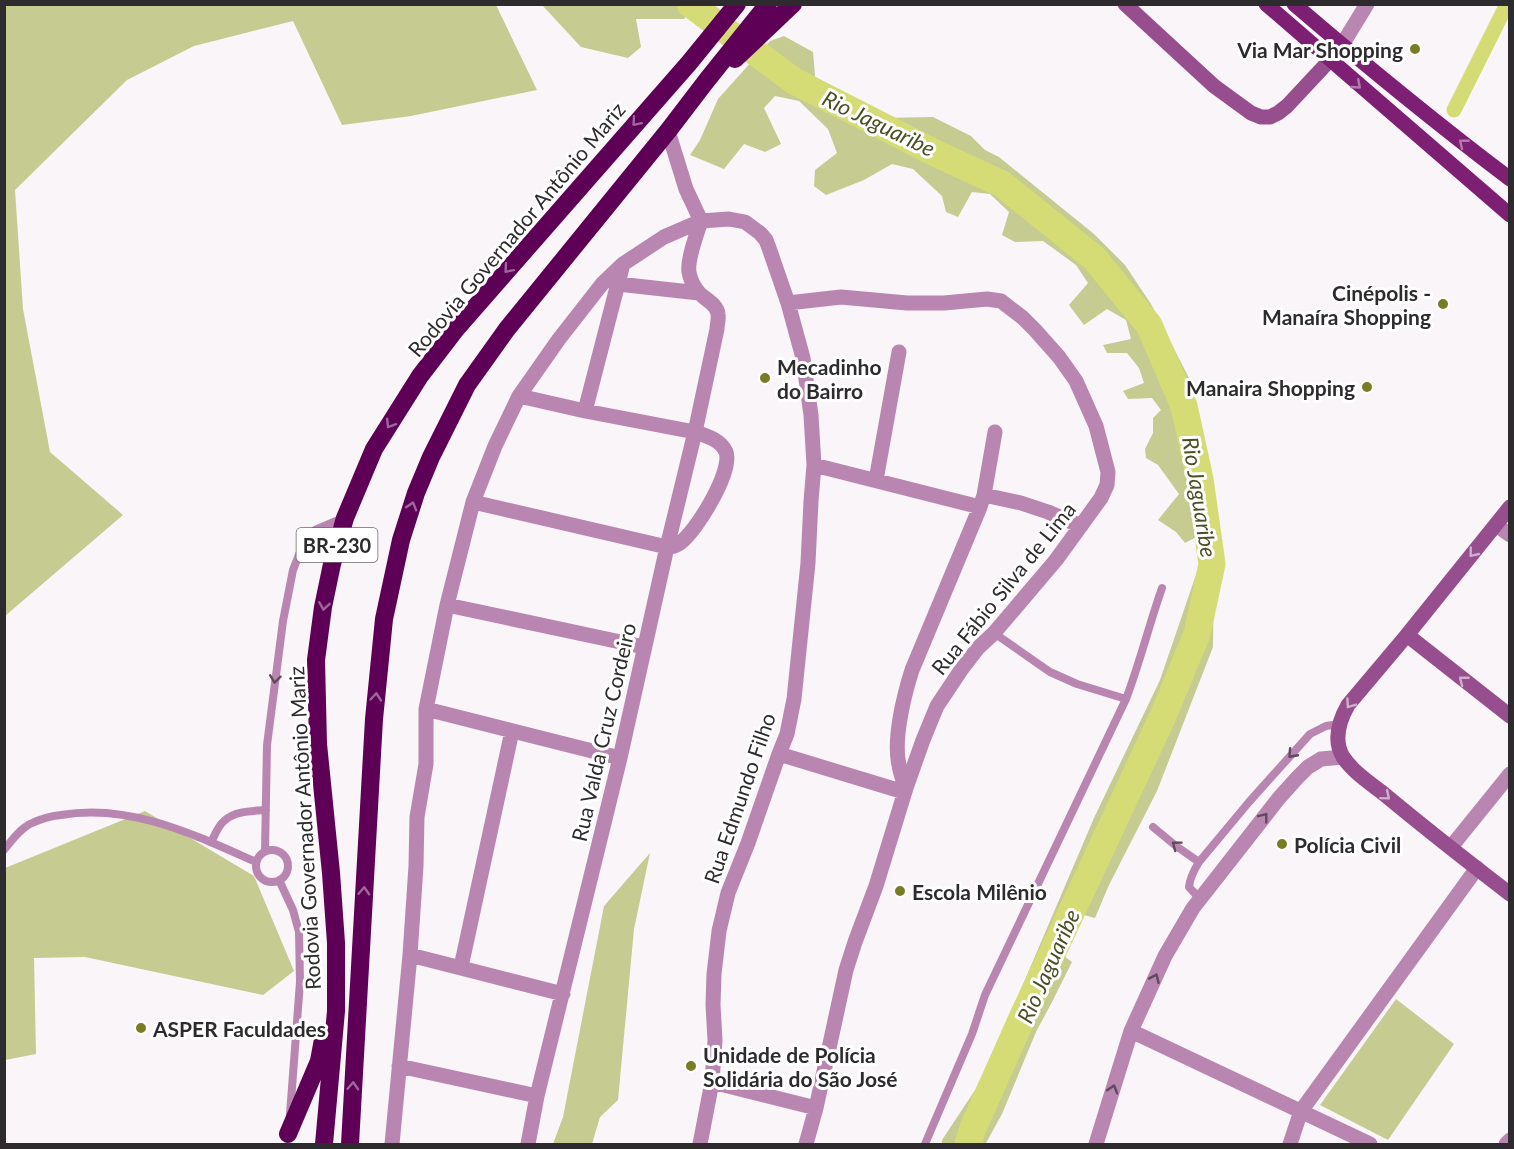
<svg xmlns="http://www.w3.org/2000/svg" width="1514" height="1149" font-family="Lato,sans-serif">
<style>
.green{fill:#c6cb91}
.lines{fill:none;stroke-linecap:round;stroke-linejoin:round}
.canal{stroke:#d5dc75;stroke-width:15}
.river{stroke:#d5dc75;stroke-width:27}
.lane{stroke:#b986b1;stroke-width:8}
.street{stroke:#b986b1;stroke-width:15}
.secondary{stroke:#974e8e;stroke-width:15}
.primary{stroke:#7d2074;stroke-width:15}
.highway{stroke:#5d0056;stroke-width:18}
.oneway{stroke:#b179ac}
.oneway2{stroke:#9e669a}
.oneway3{stroke:#d0afcc}
.oneway4{stroke:#5e4b5b}
.poi-dot{fill:#787c25;stroke:#fff;stroke-width:2}
.labels{text-anchor:middle;dominant-baseline:central;stroke-width:6;stroke-linejoin:round;paint-order:stroke}
.shield{fill:#fff;stroke:#6c6b6c;stroke-width:1.5}
.shield-label{font-size:20px;font-weight:bold;fill:#2d2b2d}
.poi-label{font-size:21px;font-weight:bold;fill:#2d2b2d;stroke:#fff;text-anchor:start}
.street-label{font-size:21px;fill:#2d2b2d;stroke:#fff}
.water-label{font-size:22px;font-style:italic;fill:#4c4f24;stroke:#fff}
</style>
<rect width="100%" height="100%" fill="#faf5f9"/>
<!-- green -->
<path class="green" d="M 5,4 L 496,5 L 537,90 L 411,116 L 342,125 L 293,21 L 194,46 L 127,80 L 15,190 L 23,309 L 50,452 L 123,515 L 5,616 Z
M 542,5 L 695,5 L 684,19 L 636,19 L 641,47 L 628,58 L 581,47 Z
M 784,36 L 813,52 L 816,87 L 880,118 L 933,117 L 971,136 L 985,150 L 999,157 L 1094,234 L 1125,265 L 1151,304 L 1189,378 L 1215,493 L 1213,647 L 1157,791 L 1109,885 L 1095,918 L 1084,915 L 1064,956 L 1072,962 L 1052,1002 L 1036,1032 L 1002,1114 L 986,1143 L 978,1142 L 977,1144 L 942,1144 L 942,1140 L 983,1078 L 1094,818 L 1160,680 L 1200,563 L 1200,535 L 1185,543 L 1176,532 L 1158,520 L 1179,494 L 1158,465 L 1146,458 L 1145,449 L 1153,433 L 1153,418 L 1161,410 L 1152,398 L 1128,399 L 1123,391 L 1144,383 L 1139,368 L 1127,353 L 1107,353 L 1103,345 L 1131,339 L 1126,320 L 1107,309 L 1084,325 L 1069,305 L 1088,283 L 1076,265 L 1043,241 L 1015,242 L 1002,235 L 1009,212 L 990,194 L 972,192 L 958,217 L 946,212 L 942,196 L 913,169 L 892,164 L 864,180 L 826,195 L 814,186 L 815,170 L 837,153 L 828,129 L 799,101 L 775,96 L 764,108 L 781,144 L 765,152 L 744,144 L 724,169 L 690,155 L 700,140 L 718,99 L 770,41 Z
M 145,811 L 254,876 L 294,971 L 263,995 L 85,957 L 34,958 L 36,1054 L 5,1060 L 5,868 Z
M 650,853 L 634,929 L 618,1100 L 600,1117 L 592,1144 L 553,1144 L 563,1117 L 604,906 Z
M 1396,999 L 1454,1044 L 1388,1140 L 1320,1105 Z"/>
<g class="lines">
<!-- canal -->
<path class="canal" d="M 1454,110 L 1507,4"/>
<!-- river -->
<path class="river" d="M 690,4 L 794,81 L 935,153 L 1002,184 L 1094,258 L 1149,325 L 1184,406 L 1200,479 L 1212,564 L 1197,634 L 1163,716 L 1022,1018 L 973,1128 L 968,1144"/>
<!-- lane -->
<path class="lane" d="M 994,633 L 1050,672 L 1077,684 L 1126,699
M 1153,827 L 1176,846 L 1199,862
M 211,842 C 215,835 218,826 224,821 C 234,811 252,811 266,810
M 4,850 C 12,840 20,829 30,824 C 40,819 51,816 61,815 C 130,803 195,835 256,862
M256 866a16 16 0 1 1 32 0a16 16 0 1 1-32 0Z
M 265,851 L 267,745 L 283,621 L 293,570 L 302,547 L 315,530 L 343,518
M 279,880 L 293,910 L 299,932 L 300,982 L 290,1114
M 1200,899 L 1189,887 C 1190,877 1194,870 1199,862 L 1249,802 L 1310,734 L 1326,726 L 1339,724
M 925,1144 L 972,1034 L 985,995 L 1126,699 C 1140,662 1149,625 1162,588"/>
<!-- street -->
<path class="street" d="M 1342,45 L 1367,4
M 668,131 L 686,189 L 701,221
M 618,284 L 699,293
M 788,303 L 841,297 L 907,303 L 944,303 L 987,299 L 1001,301 L 1023,318 L 1035,330 L 1059,357 L 1076,381 L 1096,426 L 1108,472 L 1107,485 L 1101,498 L 1056,560 L 994,633 L 978,648 L 961,670 L 937,706 L 923,740 L 906,788 L 876,886 L 855,942 L 846,970 L 816,1108 L 806,1144
M 585,411 L 623,264
M 814,465 L 980,507
M 876,480 L 899,352
M 984,495 L 1021,503 L 1048,512 L 1081,526
M 473,502 L 667,547 C 672,547 676,546 680,543 C 696,532 733,471 726,452 C 721,440 707,436 695,432 L 585,411 L 519,396
M 1496,525 L 1510,535
M 447,605 L 644,647
M 426,709 L 620,758
M 779,754 L 904,792
M 906,788 C 903,780 900,773 899,765 C 893,739 904,695 912,670 L 980,507 L 984,495 L 995,432
M 1451,847 L 1510,774
M 410,955 L 563,994
M 461,967 L 512,731
M 1131,1031 L 1370,1144
M 399,1066 L 537,1096
M 712,1082 L 816,1108
M 392,1144 L 410,955 L 416,866 L 417,817 L 426,764 L 426,709 L 447,605 L 473,502 L 495,446 L 519,396 L 559,339 L 602,284 L 623,264 L 664,237 L 701,221 L 729,219 L 745,222 L 760,233 L 766,240 L 769,248 L 788,303 L 803,358 L 811,415 L 814,465 L 811,501 L 808,563 L 794,699 L 787,734 L 779,754 L 748,843 L 728,893 L 719,931 L 714,974 L 713,1005 L 715,1040 L 712,1082 L 700,1144
M 528,1144 L 537,1096 L 620,758 L 667,547 L 695,432 L 717,329 C 717,324 719,319 718,314 C 717,304 706,300 699,293 C 695,288 690,279 689,272 C 687,260 697,233 701,221
M 1096,1144 L 1131,1031 L 1165,956 L 1193,908 L 1279,798 L 1297,778 L 1308,767 L 1321,759 L 1343,757
M 1290,1144 L 1301,1111 L 1477,868
M 1506,1144 L 1510,1140"/>
<!-- secondary -->
<path class="secondary" d="M 1125,4 L 1214,86 L 1251,113 L 1261,117 L 1270,117 L 1278,113 L 1287,106 L 1330,60
M 1510,507 L 1407,635 L 1348,705 C 1339,721 1333,740 1343,757 C 1353,772 1370,783 1384,794 C 1425,828 1467,861 1510,894
M 1407,635 L 1510,716"/>
<!-- primary -->
<path class="primary" d="M 1266,4 L 1510,215
M 1294,4 C 1364,64 1436,123 1510,179"/>
<!-- highway -->
<path class="highway" d="M 735,59 L 793,4
M 288,1134 L 319,1061 L 324,1034
M 324,1144 L 336,1011 L 336,943 L 331,873 L 318,744 L 316,660 L 323,607 L 332,564 L 345,518 L 374,449 L 420,376 L 456,329 L 689,63 L 737,4
M 350,1144 L 374,719 L 384,619 L 401,540 L 416,493 L 431,457 L 467,385 L 507,329 L 668,131 L 707,80 L 768,4"/>
</g>
<!-- one-way arrows -->
<defs><path id="oneway-chevron" d="M-2-3.5L2.5 0L-2 3.5" fill="none" stroke-width="1.6" stroke-linecap="round" stroke-linejoin="round" transform="scale(1.5)"/></defs>
<g class="oneway">
<use href="#oneway-chevron" transform="translate(1357 85) rotate(41)"/>
<use href="#oneway-chevron" transform="translate(1463 143) rotate(-141)"/>
</g>
<g class="oneway2">
<use href="#oneway-chevron" transform="translate(636 122) rotate(131)"/>
<use href="#oneway-chevron" transform="translate(508 269) rotate(131)"/>
<use href="#oneway-chevron" transform="translate(390 424) rotate(122)"/>
<use href="#oneway-chevron" transform="translate(412 506) rotate(-73)"/>
<use href="#oneway-chevron" transform="translate(324 606) rotate(99)"/>
<use href="#oneway-chevron" transform="translate(376 697) rotate(-85)"/>
<use href="#oneway-chevron" transform="translate(364 891) rotate(-87)"/>
<use href="#oneway-chevron" transform="translate(353 1086) rotate(-87)"/>
</g>
<g class="oneway3">
<use href="#oneway-chevron" transform="translate(1473 553) rotate(129)"/>
<use href="#oneway-chevron" transform="translate(1463 680) rotate(-142)"/>
<use href="#oneway-chevron" transform="translate(1350 704) rotate(125)"/>
<use href="#oneway-chevron" transform="translate(1386 796) rotate(40)"/>
</g>
<g class="oneway4">
<use href="#oneway-chevron" transform="translate(275 679) rotate(97)"/>
<use href="#oneway-chevron" transform="translate(1292 754) rotate(132)"/>
<use href="#oneway-chevron" transform="translate(1264 817) rotate(-52)"/>
<use href="#oneway-chevron" transform="translate(1176 845) rotate(-143)"/>
<use href="#oneway-chevron" transform="translate(1155 978) rotate(-66)"/>
<use href="#oneway-chevron" transform="translate(1113 1089) rotate(-73)"/>
</g>
<!-- markers -->
<g class="poi-dot">
<circle cx="1415" cy="49" r="6"/>
<circle cx="1443" cy="304" r="6"/>
<circle cx="765" cy="378" r="6"/>
<circle cx="1367" cy="387" r="6"/>
<circle cx="1282" cy="844" r="6"/>
<circle cx="900" cy="891" r="6"/>
<circle cx="141" cy="1028" r="6"/>
<circle cx="691" cy="1066" r="6"/>
</g>
<g class="labels">
<!-- shield labels -->
<rect class="shield" x="296.5" y="528" width="81" height="34" rx="4.5"/>
<g class="shield-label">
<text x="337" y="545">BR-230</text>
</g>
<!-- poi labels -->
<g class="poi-label">
<text x="1403" y="49" text-anchor="end">Via Mar Shopping</text>
<text x="1431" y="292" text-anchor="end">Cinépolis -<tspan x="1431" dy="24">Manaíra Shopping</tspan></text>
<text x="777" y="366">Mecadinho<tspan x="777" dy="24">do Bairro</tspan></text>
<text x="1355" y="387" text-anchor="end">Manaira Shopping</text>
<text x="1294" y="844">Polícia Civil</text>
<text x="912" y="891">Escola Milênio</text>
<text x="153" y="1028">ASPER Faculdades</text>
<text x="703" y="1054">Unidade de Polícia<tspan x="703" dy="24">Solidária do São José</tspan></text>
</g>
<!-- street labels -->
<g class="street-label">
<text transform="translate(516 229) rotate(-50)">Rodovia Governador Antônio Mariz</text>
<text transform="translate(1003 588) rotate(-51)">Rua Fábio Silva de Lima</text>
<text transform="translate(603 732) rotate(-77)">Rua Valda Cruz Cordeiro</text>
<text transform="translate(739 798) rotate(-71)">Rua Edmundo Filho</text>
<text transform="translate(304 828) rotate(-93)">Rodovia Governador Antônio Mariz</text>
</g>
<!-- water labels -->
<g class="water-label">
<text transform="translate(879 123) rotate(26)">Rio Jaguaribe</text>
<text transform="translate(1200 497) rotate(81)">Rio Jaguaribe</text>
<text transform="translate(1048 966) rotate(-66)">Rio Jaguaribe</text>
</g>
</g>
<!-- border -->
<rect width="1514" height="1149" fill="none" stroke="#2d2b2d" stroke-width="12"/>
</svg>
